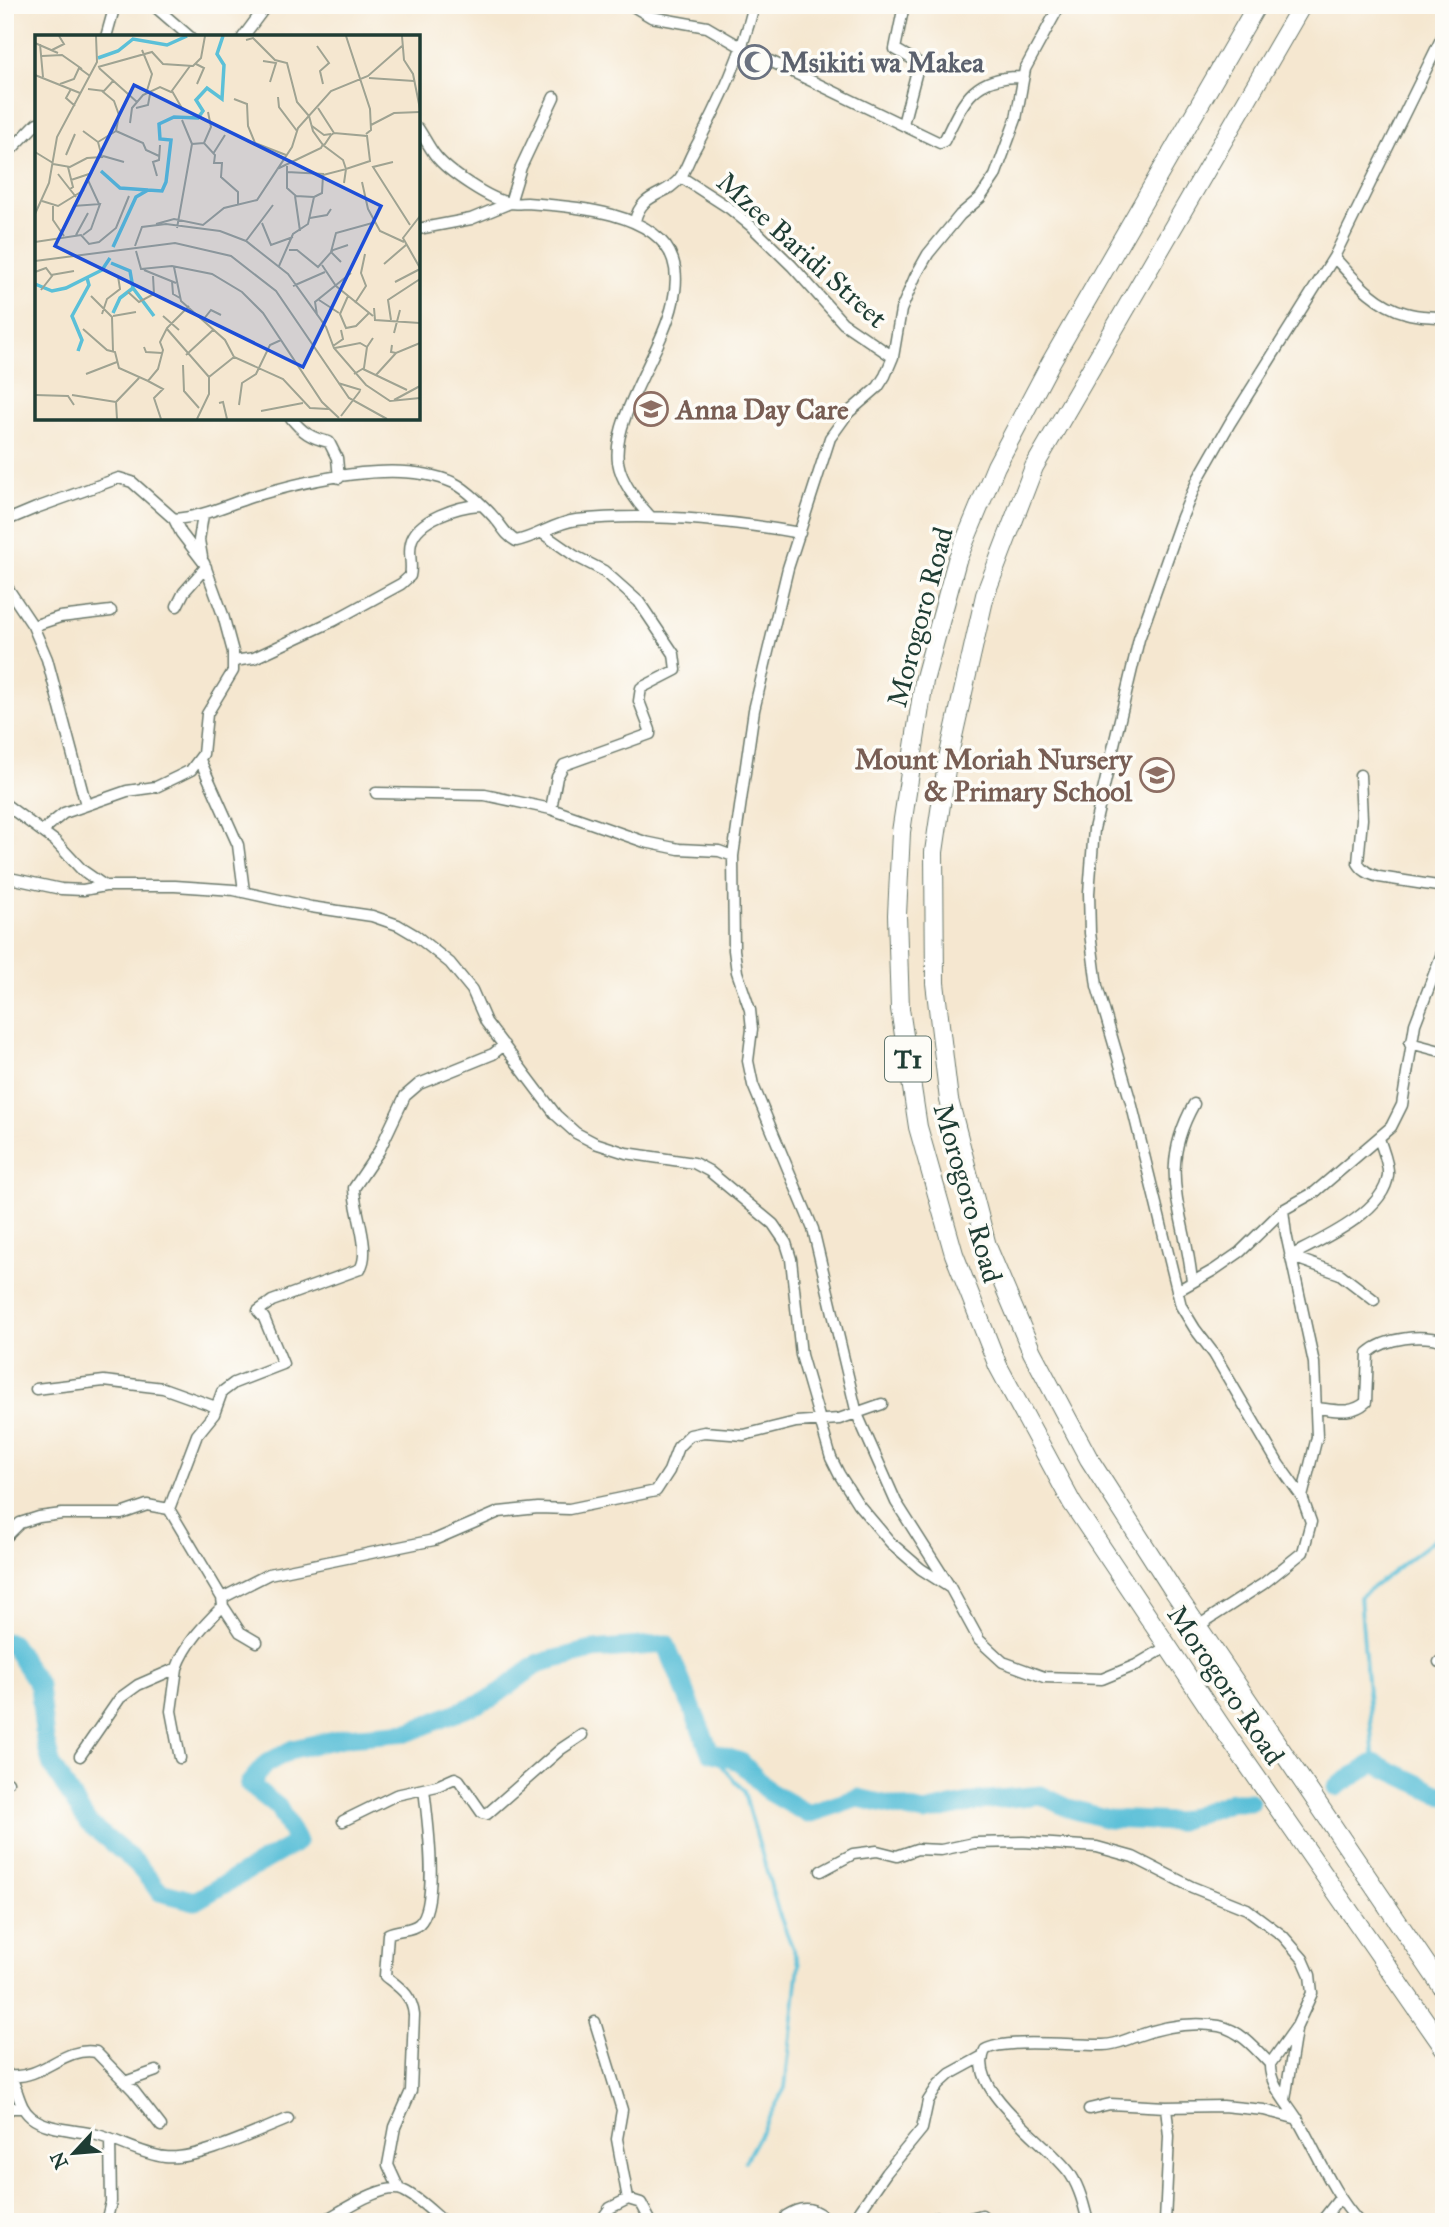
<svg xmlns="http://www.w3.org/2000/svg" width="1449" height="2227" font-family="'IM FELL Great Primer',serif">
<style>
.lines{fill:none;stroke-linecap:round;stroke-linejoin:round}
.stream{stroke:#5bc0d8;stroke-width:3.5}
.river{stroke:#5bc0d8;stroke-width:19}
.minor-casing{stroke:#6a786b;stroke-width:13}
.trunk-casing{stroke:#6a786b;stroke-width:20}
.minor{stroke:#fff;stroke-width:10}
.trunk{stroke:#fff;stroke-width:18}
.labels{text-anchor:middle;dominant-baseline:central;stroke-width:7;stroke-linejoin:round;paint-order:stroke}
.shield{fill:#fdfcf7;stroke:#62766e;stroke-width:2}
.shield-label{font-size:26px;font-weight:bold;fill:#1f3d34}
.worship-label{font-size:28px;font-weight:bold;fill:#5b616d;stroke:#fdfcf7;text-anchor:start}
.street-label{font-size:28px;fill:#1f3d34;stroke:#fdfcf7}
.education-label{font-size:28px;font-weight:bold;fill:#785e54;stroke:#fdfcf7;text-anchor:start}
.inset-river{fill:none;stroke:#5bc0d8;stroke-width:3.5}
.inset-road{fill:none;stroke:#9fa392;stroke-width:2}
.view{fill:#1d4ed8;fill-opacity:0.15;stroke:#1d4ed8;stroke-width:3.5}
.inset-edge{fill:none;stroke:#1f3d34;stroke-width:3.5}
</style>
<rect width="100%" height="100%" fill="#fdfcf7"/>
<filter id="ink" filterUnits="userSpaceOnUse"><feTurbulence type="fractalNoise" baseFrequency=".0143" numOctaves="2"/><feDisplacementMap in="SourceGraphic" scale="14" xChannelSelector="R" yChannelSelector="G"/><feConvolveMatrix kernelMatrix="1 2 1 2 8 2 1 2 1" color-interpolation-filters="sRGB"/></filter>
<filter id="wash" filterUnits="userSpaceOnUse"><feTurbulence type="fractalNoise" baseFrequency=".00686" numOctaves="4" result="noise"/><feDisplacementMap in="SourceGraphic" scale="28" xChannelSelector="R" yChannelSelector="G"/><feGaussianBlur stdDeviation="1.57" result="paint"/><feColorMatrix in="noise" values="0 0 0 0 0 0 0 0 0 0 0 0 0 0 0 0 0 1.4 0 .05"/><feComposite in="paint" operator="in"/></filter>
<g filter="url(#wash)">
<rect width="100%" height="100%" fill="#f5e7d0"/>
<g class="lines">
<!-- stream -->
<path class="stream" d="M 710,1752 L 744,1791 L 778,1911 L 799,1964 L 785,2088 L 745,2161
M 1374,1763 L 1360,1597 L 1444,1532"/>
<!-- river -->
<path class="river" d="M 5,1642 L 11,1643 L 39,1686 L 45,1740 L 52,1766 L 88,1823 L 135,1862 L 160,1892 L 195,1901 L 297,1842 L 278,1807 L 249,1784 L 267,1763 L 293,1749 L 347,1737 L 409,1732 L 492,1698 L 539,1663 L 592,1650 L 666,1644 L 710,1752 L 741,1762 L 768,1791 L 808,1814 L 858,1798 L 924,1813 L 979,1801 L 1041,1795 L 1068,1808 L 1108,1819 L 1176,1822 L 1231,1802 L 1250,1802
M 1336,1787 L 1374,1763 L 1444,1796"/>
</g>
</g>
<g filter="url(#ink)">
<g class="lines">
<!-- minor casing -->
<g class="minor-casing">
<path id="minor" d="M 153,5 L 190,37
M 631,5 L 651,17 L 707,27 L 743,48 L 940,143 L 944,141 C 963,102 972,76 1022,77
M 1060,5 L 1025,69 L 1016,119 L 995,176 L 980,198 L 960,215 L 928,254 L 915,277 L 901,310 L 893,357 L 885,376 L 878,387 L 848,413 L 830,438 L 788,568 L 754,710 L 733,856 L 734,950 L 737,972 L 750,1010 L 752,1029 L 748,1061 L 753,1085 L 813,1229 L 857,1414 L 896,1502 L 950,1587 L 979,1640 L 1003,1662 L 1044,1677 L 1102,1679 L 1136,1665 L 1168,1646
M 106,37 L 115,5
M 243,37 L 266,6
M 903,124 L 919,63 L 895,49 L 904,5
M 418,128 C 424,137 429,147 435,155 C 447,171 491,201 511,203 C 516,204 522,203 527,203 C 570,206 657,211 673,260 C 677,272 676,289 673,302 C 663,350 612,417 618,462 C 621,481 637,503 650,516
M 5,156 L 37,123
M 681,177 L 729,208 L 751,226 L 792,266 L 843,323 L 893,357
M 635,221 C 641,192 666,197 680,178 C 685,171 688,162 692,154 C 718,107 741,58 754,5
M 418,229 L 471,219 L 510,203 L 521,167 L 554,97
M 1334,257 C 1354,279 1375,305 1406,313 C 1418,317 1432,316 1444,318
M 291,418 C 302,432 311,438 329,442 L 337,458 L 339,478
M 5,521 L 36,508 L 119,478 L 132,482 L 174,519 C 202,517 224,506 251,497 C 307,480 399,458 454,483 C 467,489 489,511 498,522 C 504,530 507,536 516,541 C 537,537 554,523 576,520 C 651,512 727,520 800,533
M 542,533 L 575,556 L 604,571 L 639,602 L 674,654 L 676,670 L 641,688 L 639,701 L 650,730 L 650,734 L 564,765 L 557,777 L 551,809
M 202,557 L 199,540 L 203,515
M 5,584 L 33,626 L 47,659 L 86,805
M 177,606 L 184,592 L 206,567
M 33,626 L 60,617 L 111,611
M 234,661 L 254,658 L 333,621 L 401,584 L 410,576 C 413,565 408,554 411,543 C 416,519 459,506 480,505
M 200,760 L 238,845 L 244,891
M 1360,775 L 1362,819 L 1358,863 C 1363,871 1369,874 1379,877 L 1444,887
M 376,793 L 485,795 L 551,809 L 645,842 L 679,849 L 719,851 L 733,856
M 5,804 L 55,841 L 82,870 L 105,886
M 42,831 L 64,813 L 127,791 L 156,787 L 179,776 L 191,770 L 203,754 L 207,714 L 233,671 L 233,652 L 223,615 L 204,563 L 181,533 L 174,519
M 5,877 L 61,889 L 83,890 L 105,886 L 175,886 L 234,890 L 311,907 L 372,916 L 398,925 L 415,935 L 450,963 L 472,990 L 486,1022 L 556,1115 L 576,1133 L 595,1143 L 626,1153 L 694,1163 L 709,1171 L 773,1224 L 786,1243 L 791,1259 L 801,1355 L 831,1458 L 839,1474 L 858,1504 L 891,1543 L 921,1569 L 949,1587
M 1410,1043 L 1444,1052
M 504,1045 L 493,1054 L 419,1084 L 405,1096 L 379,1151 L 354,1188 C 354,1210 372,1251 360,1269 L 272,1301 L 258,1311 L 264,1318 L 283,1364 L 234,1383 L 222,1392 L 214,1414 L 197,1435 L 169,1509 L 222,1598 L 269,1574 L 434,1540 L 499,1512 L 538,1508 L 569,1509 L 656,1491 L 669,1471 L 678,1447 L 690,1435 L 704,1432 L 744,1435 L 796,1422 L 839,1419 L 882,1404
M 1283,1210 L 1286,1234 L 1314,1363 L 1317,1437 L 1302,1497
M 1290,1256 C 1319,1241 1385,1212 1388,1175 C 1389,1163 1382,1149 1379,1138
M 1290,1256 L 1340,1274 L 1374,1300
M 1192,1282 C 1186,1213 1155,1173 1194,1104
M 1177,1291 L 1214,1270 L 1240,1252 L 1283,1210 L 1315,1192 L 1391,1127 L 1402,1105 L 1415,1024 L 1444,948
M 36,1389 L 104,1381 L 163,1388 L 216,1407
M 1317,1408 C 1335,1410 1352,1415 1366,1402 L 1368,1353 C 1386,1337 1422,1334 1444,1341
M 5,1538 L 20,1523 L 39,1517 L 62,1514 L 121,1514 L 147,1505 L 169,1509
M 223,1606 L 240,1632 L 257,1642
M 1198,1626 L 1263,1584 L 1303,1552 L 1311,1522 L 1302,1497 L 1279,1465 L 1214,1354 L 1195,1329 L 1181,1306 L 1132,1106 L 1097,986 L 1090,933 L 1089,893 L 1094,829 L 1139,639 L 1182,517 L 1198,479 L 1230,423 L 1334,257 L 1444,33
M 1439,1662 L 1444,1658
M 177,1668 L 171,1711 L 180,1758
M 80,1756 L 120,1698 L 138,1685 L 177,1668 C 186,1643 205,1624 223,1606 L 222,1598
M 5,1783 L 8,1782
M 343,1821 L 396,1795 L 437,1786 L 455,1778 L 459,1780 L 482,1813 L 487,1814 L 561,1749 L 582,1735
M 821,1871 L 853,1854 L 877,1851 L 897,1856 L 917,1849 L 941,1850 L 974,1843 L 1023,1842 L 1097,1847 L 1133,1857 L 1192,1887 L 1247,1909 L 1283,1936 L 1303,1959 L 1310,1975 L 1312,1993 L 1297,2026 L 1270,2064 C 1269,2086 1289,2104 1299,2122 C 1319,2157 1332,2192 1359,2222
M 595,2022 L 622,2110 L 617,2139 L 628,2199
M 5,2071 C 19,2083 16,2105 31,2117 C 46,2129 75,2130 93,2134 C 117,2139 140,2154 165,2157 C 196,2161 258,2131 288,2119
M 11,2076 C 43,2079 64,2046 96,2052 L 133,2090 L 161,2126
M 125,2082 L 156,2071
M 1285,2100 L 1296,2030
M 1089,2109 L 1110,2104 L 1166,2107 L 1223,2106 L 1264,2110 L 1298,2119
M 5,2114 L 11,2108 L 22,2108
M 399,2189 L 388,2165 L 395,2127 L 411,2091 L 414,2015 C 412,1995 400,1988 385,1976 L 388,1934 C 398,1929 411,1931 419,1924 C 440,1905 427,1816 424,1789
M 786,2216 C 804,2204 814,2208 830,2222
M 937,2217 L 949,2222
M 106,2222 L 111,2202 L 110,2139
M 322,2222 C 341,2212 384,2181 404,2191 C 419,2198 432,2212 444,2222
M 600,2222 L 610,2208 L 628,2199 L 641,2203 L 651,2222
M 852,2222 L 886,2173 L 922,2129 L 928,2101 L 939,2084 L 950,2074 L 983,2056
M 955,2222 L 982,2215 L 989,2222
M 1088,2222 C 1084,2206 1080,2189 1071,2175 C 1053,2146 965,2091 985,2050 C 1003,2038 1077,2046 1103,2045 C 1115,2045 1123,2041 1134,2037 C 1161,2027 1190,2021 1219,2026 C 1240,2030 1256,2049 1270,2064
M 1165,2222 L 1169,2136 L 1166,2107
M 1321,2222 L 1339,2199"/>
</g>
<!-- trunk casing -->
<g class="trunk-casing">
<path id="trunk" d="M 1257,5 L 1051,362 L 996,466 L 957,560 L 924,681 L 901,832 L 897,915 L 900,1009 L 918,1127 L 954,1254 L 998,1366 L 1072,1503 L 1221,1726 L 1444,2048
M 1302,5 L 1034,467 L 985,595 L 947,763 L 934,852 L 935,983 L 949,1100 L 987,1246 L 1032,1352 L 1089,1459 L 1171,1587 L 1444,1990"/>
</g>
<!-- minor -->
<use href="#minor" class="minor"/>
<!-- trunk -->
<use href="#trunk" class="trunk"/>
</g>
</g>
<!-- icons -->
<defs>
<g id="mosque-ring" transform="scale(1.75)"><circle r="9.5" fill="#fdfcf7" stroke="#6b7280" stroke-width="1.5"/><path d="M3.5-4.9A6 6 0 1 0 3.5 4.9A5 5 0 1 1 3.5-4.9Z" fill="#6b7280"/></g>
<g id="school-ring" transform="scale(1.75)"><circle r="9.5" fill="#fdfcf7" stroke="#8d6e63" stroke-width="1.5"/><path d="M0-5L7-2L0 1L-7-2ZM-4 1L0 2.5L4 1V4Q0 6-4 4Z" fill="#8d6e63"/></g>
</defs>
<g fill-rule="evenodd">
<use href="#mosque-ring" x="755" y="62"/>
<use href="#school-ring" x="651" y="409"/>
<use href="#school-ring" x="1157" y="775"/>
</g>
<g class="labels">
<!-- shield labels -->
<rect class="shield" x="885" y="1036.5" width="46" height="45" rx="5"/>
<g class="shield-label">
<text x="908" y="1059">T1</text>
</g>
<!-- worship labels -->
<g class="worship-label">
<text x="780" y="62">Msikiti wa Makea</text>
</g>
<!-- street labels -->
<g class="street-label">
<text transform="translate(802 250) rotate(42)">Mzee Baridi Street</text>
<text transform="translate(920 617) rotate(-75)">Morogoro Road</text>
<text transform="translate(968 1193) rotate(74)">Morogoro Road</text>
<text transform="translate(1226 1685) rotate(56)">Morogoro Road</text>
</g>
<!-- education labels -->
<g class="education-label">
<text x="676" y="409">Anna Day Care</text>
<text x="1132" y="759" text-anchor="end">Mount Moriah Nursery<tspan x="1132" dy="32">&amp; Primary School</tspan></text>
</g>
</g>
<!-- overview -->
<g transform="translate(35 35)">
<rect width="385" height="385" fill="#f5e7d0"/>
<path class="inset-river" d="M 63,23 L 83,16 L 98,4 L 132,10 L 152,1M 66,136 L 85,153 L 113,155M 78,212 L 101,162 L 113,155 L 127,156 L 131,147 L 136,105 L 125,104 L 124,89 L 139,82 L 163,83 L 168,76 L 161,65 L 172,53 L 187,64 L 189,30 L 182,19 L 188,1M 76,228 L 95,236 L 98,253 L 119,281M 0,249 L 17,256 L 31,253 L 67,235 L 75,223M 78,278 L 85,263 L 98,253M 43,316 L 47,305 L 37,281 L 54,250 L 52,243"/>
<path class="inset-road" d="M 311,1 L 335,74 L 336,95 L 331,99M 367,1 L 369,25 L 378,39 L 385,74M 211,5 L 218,3 L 240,25 L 252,28 L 262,67 L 274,81 L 278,96 L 288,110 L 308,125 L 311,134 L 335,126 L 332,101 L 299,98 L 296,100 L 290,109 L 288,110 L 287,111 L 286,113 L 242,134M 0,8 L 23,18M 5,9 L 8,42M 282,11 L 294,28 L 285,36 L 288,49M 17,15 L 29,9 L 24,1M 107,15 L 117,39 L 111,59M 7,21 L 27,20 L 47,34M 228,26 L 241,28 L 235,47M 161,29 L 169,33 L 162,49M 63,32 L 117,17 L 128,29 L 158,31 L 166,23 L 170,1M 64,33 L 102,67M 0,40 L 45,58M 334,43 L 379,46M 25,49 L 39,44 L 44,33 L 55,41M 36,54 L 31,63 L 40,71M 53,54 L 69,56 L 79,45M 137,56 L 148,75M 243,62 L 244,72 L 262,96M 199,64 L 212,69 L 213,91 L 220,108 L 251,120M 101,73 L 113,70 L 115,59M 283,73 L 299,98M 147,85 L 157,109M 95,88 L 97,73 L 108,60 L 125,52 L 136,57 L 155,31M 336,90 L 359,78 L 385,77M 277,91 L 289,100 L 296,99M 81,96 L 108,108 L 111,115 L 124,121M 63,107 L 81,96 L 84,80 L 79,66 L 67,56M 169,108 L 176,92 L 173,77M 0,117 L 18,128M 178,119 L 190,100M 31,120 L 40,99M 68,121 L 89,127M 358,127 L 338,132 L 375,190M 18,129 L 35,132 L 52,123 L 67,122 L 63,107 L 48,96M 252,131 L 252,153 L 261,161 L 279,162M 33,132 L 38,152 L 35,154M 252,137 L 289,139M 23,139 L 41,162M 122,141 L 118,127 L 124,125 L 125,110M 52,143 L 64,169M 36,145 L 57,138M 327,147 L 333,174 L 345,196 L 369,207M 260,161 L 265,196M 7,166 L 23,171 L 49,155M 18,171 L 18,185 L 29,201M 38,171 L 65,169 L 56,194 L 48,200M 0,179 L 14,148 L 22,102 L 62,27 L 61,1M 385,181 L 368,203 L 385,233M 275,183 L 292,180 L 296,174M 227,188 L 236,210 L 258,202M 121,189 L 139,184 L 168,190 L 189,173 L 222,165 L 257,112 L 263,93 L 296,56 L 333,41 L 367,11M 142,193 L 157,109 L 169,108 L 180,120 L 179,128 L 187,128 L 186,142 L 203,157 L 203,170M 41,200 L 53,178M 211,206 L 238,170M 0,207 L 46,200 L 54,209 L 64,207 L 81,193 L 94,161M 100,211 L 107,192 L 131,189 L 185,196 L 211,206 L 253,239 L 291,292 L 299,313 L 331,350 L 355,366 L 385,363M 254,215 L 262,215 L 283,232 L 298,215 L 313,210M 101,216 L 106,234 L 137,231 L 177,239 L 207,257 L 228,278 L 287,367 L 304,383M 0,226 L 140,208 L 196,221 L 241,256 L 314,363 L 352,384M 306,227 L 296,217 L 301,198 L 341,187M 349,229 L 371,210M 287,230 L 301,251 L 338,281M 244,231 L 258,199 L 273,189 L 279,162 L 287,158 L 288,140 L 311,134 L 309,148M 139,232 L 146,266 L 190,305 L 199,322 L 248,344 L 275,373 L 293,374M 109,235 L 141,248M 0,237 L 11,233 L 17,241 L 6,255M 16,240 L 39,236M 137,246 L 138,259 L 145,263M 360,247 L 385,234M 258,251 L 290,237M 93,257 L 104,267 L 119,259 L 118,241M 56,261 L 77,282 L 78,316M 313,261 L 305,279 L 311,293 L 321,291 L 334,278M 284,265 L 304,278M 320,268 L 331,251 L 326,238 L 330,219M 339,273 L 340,285 L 385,288M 67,279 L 72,264 L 85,254 L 83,241M 282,280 L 280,267 L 316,238M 78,281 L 101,277M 128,281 L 144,295M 168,285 L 176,275 L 186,280M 356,285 L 353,265 L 385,244M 48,294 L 72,315 L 80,317 L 84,333 L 113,346 L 123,334 L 128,315 L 125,307 L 132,293 L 154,271M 132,294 L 174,342M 359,298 L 365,275M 357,310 L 356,317 L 361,318 L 385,308M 298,311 L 308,304 L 306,295M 109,312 L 111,317 L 127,318M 300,313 L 325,308 L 332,312 L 338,303M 151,320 L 178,295M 148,330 L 149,356 L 164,373M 328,334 L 372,355M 51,339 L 82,327M 319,339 L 329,333 L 332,312M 341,340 L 361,318M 113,346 L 128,354 L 119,363 L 126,384M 303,348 L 326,355M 0,360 L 33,361 L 39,370M 37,360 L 81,367M 359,365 L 385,351M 184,368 L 188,367 L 192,384M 204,370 L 207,348 L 221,339 L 235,310 L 246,305M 226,376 L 268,368M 306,381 L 325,356M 82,384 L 81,367 L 104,343M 162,384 L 174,359 L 174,342 L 199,322"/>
<path class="view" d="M 99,50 L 346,171 L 268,332 L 20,211 Z"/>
<rect width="385" height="385" class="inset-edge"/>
</g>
<!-- margin -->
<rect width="1449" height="2227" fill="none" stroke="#fdfcf7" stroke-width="28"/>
<!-- north arrow -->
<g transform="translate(74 2153) rotate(244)" stroke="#fdfcf7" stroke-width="5" paint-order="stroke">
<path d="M0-5L12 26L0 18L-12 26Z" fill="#1f3d34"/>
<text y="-10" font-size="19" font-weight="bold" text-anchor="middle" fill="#1f3d34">N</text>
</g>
</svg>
